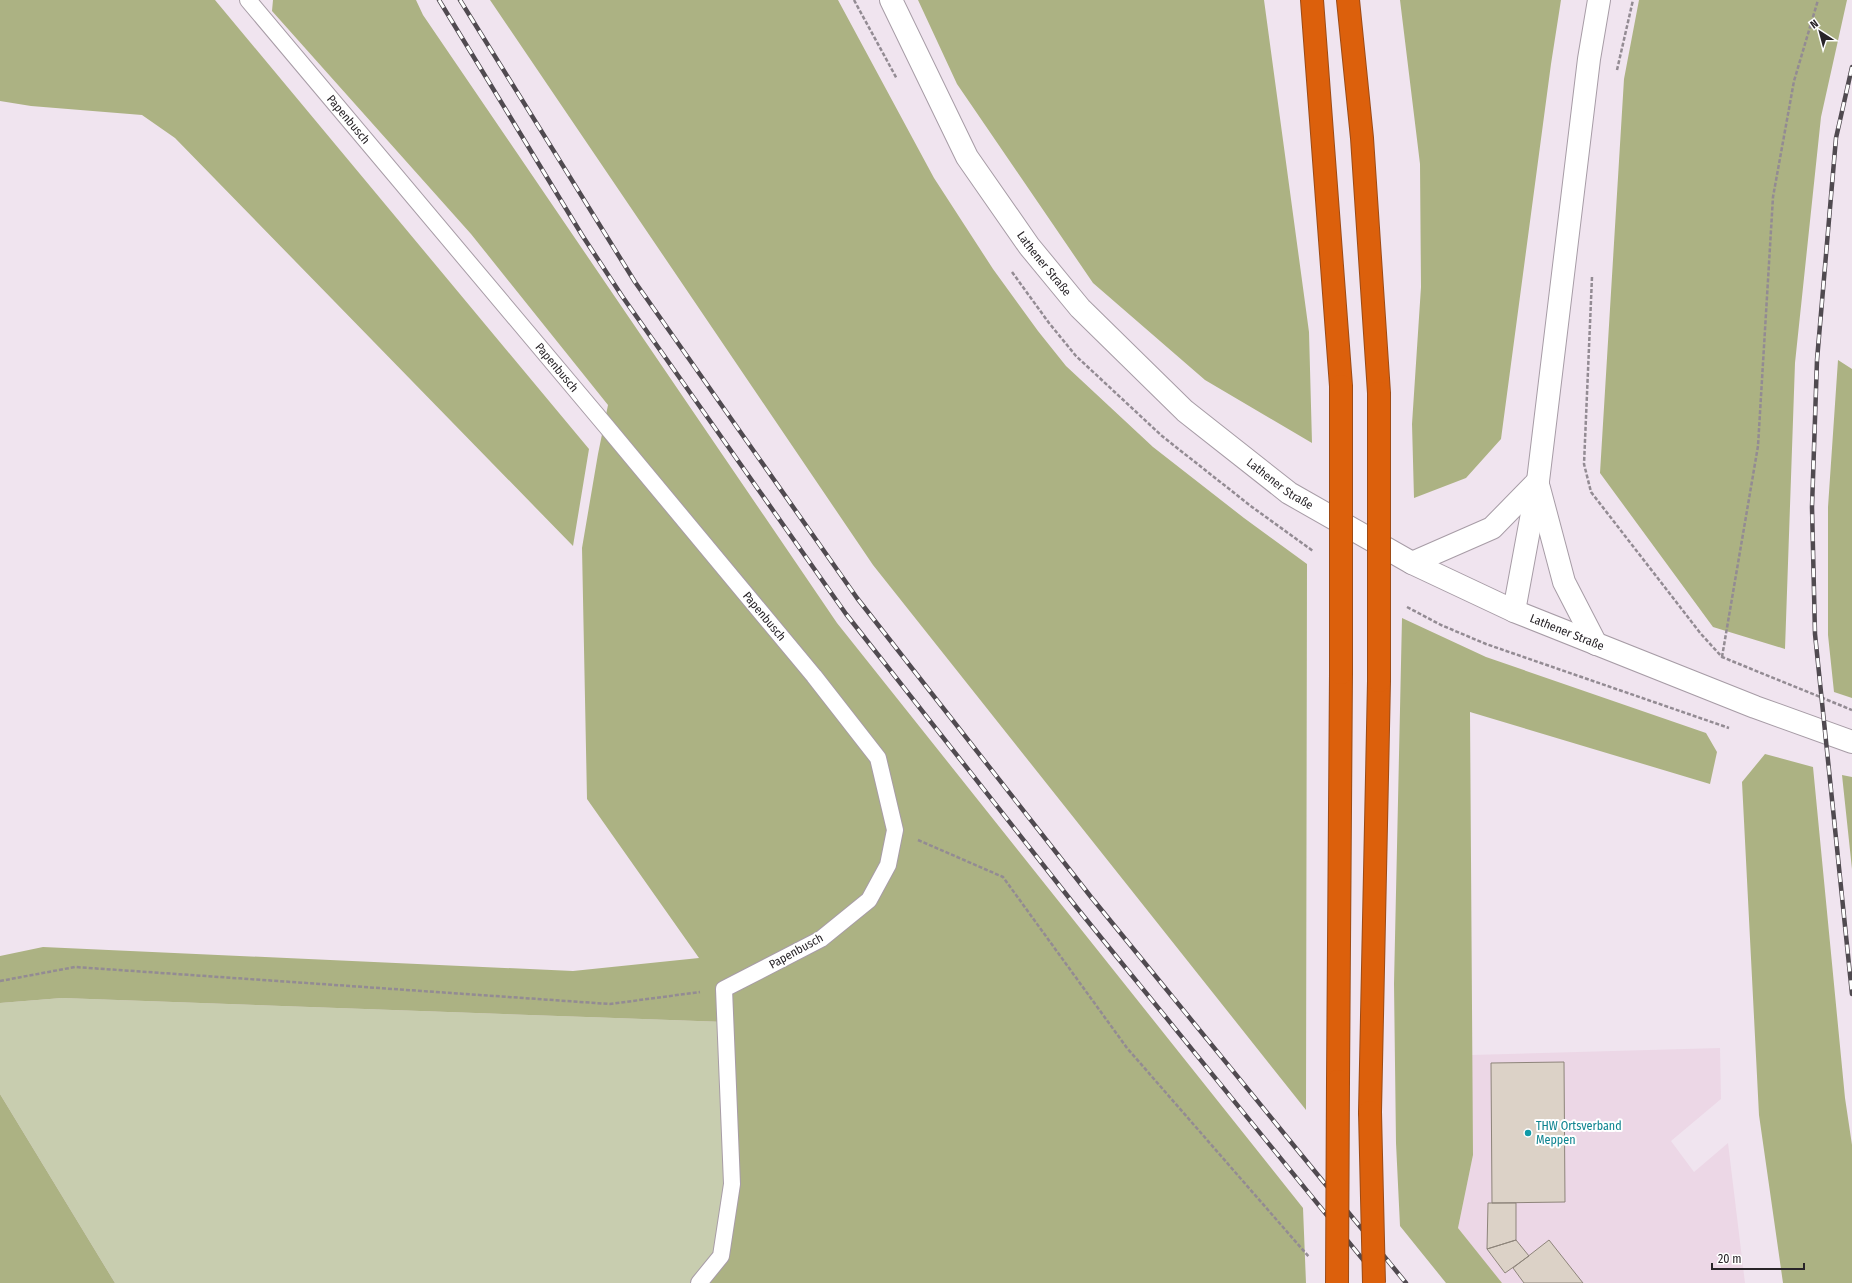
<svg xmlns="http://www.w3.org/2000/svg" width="1852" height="1283" font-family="'Fira Sans Condensed',sans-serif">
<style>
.commercial{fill:#ecd7e6}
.green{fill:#c8cdaf}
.forest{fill:#acb283}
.building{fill:#dcd2c7;stroke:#8d847a}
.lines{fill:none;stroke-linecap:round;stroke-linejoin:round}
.lane-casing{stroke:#a79ca6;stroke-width:18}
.secondary-casing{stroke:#a79ca6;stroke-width:24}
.highway-casing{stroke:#9d4b16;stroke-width:24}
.path{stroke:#938b93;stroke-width:2.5;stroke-dasharray:4 2;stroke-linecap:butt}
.lane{stroke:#fff;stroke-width:16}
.secondary{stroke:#fff;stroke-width:22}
.highway{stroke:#dc600c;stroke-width:22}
.rail-casing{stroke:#504a50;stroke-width:4.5}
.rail{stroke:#fff;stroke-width:3;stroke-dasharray:9;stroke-linecap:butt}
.highway-bridge-casing{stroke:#9d4b16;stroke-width:24;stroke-linecap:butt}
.highway-bridge{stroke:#dc600c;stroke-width:22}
.culture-dot{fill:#0f9aa8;stroke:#fff;stroke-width:1.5}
.labels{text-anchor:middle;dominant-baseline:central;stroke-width:4;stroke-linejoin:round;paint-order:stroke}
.street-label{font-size:12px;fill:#282428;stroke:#fff}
.culture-label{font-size:12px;fill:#0d838f;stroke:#fff;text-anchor:start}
</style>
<rect width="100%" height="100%" fill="#f0e4ef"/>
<!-- commercial -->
<path class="commercial" d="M 1720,1048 L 1721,1099 L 1671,1141 L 1694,1172 L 1728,1143 L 1745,1283 L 1501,1283 L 1458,1228 L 1473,1155 L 1471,1055 Z"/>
<!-- green -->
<path class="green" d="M 62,998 L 725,1022 L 732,1184 L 721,1256 L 699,1283 L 115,1283 L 0,1094 L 0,1003 Z"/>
<!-- forest -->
<path class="forest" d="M 0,0 L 215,0 L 589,449 L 573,546 L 175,138 L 142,115 L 31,106 L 0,101 Z
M 273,0 L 416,0 L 423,15 L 837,623 L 1303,1208 L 1306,1283 L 699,1283 L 721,1256 L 732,1184 L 725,1022 L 62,998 L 0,1003 L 0,956 L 43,947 L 573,971 L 699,958 L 587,799 L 582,548 L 598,454 L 608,405 L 471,234 L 272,11 Z
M 490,0 L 838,0 L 934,178 L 993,269 L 1038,331 L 1066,366 L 1153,447 L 1244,518 L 1307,564 L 1306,1110 L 873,565 Z
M 918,0 L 1264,0 L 1309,332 L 1312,443 L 1205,380 L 1093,283 L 957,84 Z
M 1400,0 L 1561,0 L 1551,64 L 1501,439 L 1466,478 L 1414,498 L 1412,424 L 1421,287 L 1420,164 Z
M 1639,0 L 1847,0 L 1821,117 L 1795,363 L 1785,649 L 1713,627 L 1600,473 L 1624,79 Z
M 1838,360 L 1852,369 L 1852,698 L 1834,692 L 1828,635 L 1828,507 Z
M 1402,618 L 1486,657 L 1706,733 L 1717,752 L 1710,784 L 1470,712 L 1473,1155 L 1458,1228 L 1502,1283 L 1446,1283 L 1400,1226 L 1396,1143 L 1394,984 Z
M 1765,754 L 1813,767 L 1845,1098 L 1852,1145 L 1852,1283 L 1783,1283 L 1759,1115 L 1742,782 Z
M 1842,775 L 1852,777 L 1852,869 Z
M 0,1094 L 115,1283 L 0,1283 Z"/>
<!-- building -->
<path class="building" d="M 1564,1062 L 1565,1202 L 1492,1203 L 1491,1063 Z
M 1488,1203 L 1516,1203 L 1516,1240 L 1487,1249 Z
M 1516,1240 L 1529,1256 L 1505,1273 L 1487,1249 Z
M 1549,1240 L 1583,1283 L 1524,1283 L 1513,1268 Z"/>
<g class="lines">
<!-- lane casing -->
<g class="lane-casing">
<g id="lane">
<path id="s1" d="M 248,0 L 606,426 L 814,676 L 878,758 L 895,830 L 888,865 L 869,900 L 821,939 L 724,989 L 732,1184 L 721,1256 L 699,1283"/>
</g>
</g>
<!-- secondary casing -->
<g class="secondary-casing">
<g id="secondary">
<path id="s2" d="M 891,0 L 967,157 L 1029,246 L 1080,308 L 1185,411 L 1289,493 L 1412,563 L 1514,611 L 1755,707 L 1852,742"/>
<path d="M 1539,488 L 1564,582 L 1596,644"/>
<path d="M 1412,563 L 1492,528 L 1538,481"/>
<path d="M 1514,611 L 1538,481 L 1589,59 L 1599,0"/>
</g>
</g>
<!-- highway casing -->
<g class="highway-casing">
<path id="highway" d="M 1312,0 L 1341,386
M 1348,0 L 1362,138 L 1379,393
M 1338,1081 L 1341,673
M 1370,1112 L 1379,681"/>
</g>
<!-- path -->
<path class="path" d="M 854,0 L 897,79
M 1617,70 L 1633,0
M 1012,272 L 1049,323 L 1076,356 L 1162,436 L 1252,507 L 1313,551
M 1592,277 L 1584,464 L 1591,492 L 1701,634 L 1722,657 L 1852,710
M 1407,607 L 1441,625 L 1486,644 L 1729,728
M 1722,657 L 1758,446 L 1773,197 L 1794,81 L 1818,0
M 918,840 L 1003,877 L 1127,1048 L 1309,1257
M 0,981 L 75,967 L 610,1004 L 700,992"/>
<!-- lane -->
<use href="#lane" class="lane"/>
<!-- secondary -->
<use href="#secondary" class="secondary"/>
<!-- highway -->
<use href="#highway" class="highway"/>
<!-- rail casing -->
<g class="rail-casing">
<path id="rail" d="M 439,0 L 582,235 L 622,296 L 846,614 L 1077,908 L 1382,1283
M 460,0 L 635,282 L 857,598 L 1091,897 L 1406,1283
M 1852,67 L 1836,138 L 1817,360 L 1812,507 L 1815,634 L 1852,994"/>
</g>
<!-- rail -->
<use href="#rail" class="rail"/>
<!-- highway-bridge casing -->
<g class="highway-bridge-casing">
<path id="highway-bridge" d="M 1341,386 L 1341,673
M 1379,393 L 1379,681
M 1370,1112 L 1374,1283
M 1337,1283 L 1338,1081"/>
</g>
<!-- highway-bridge -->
<use href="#highway-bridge" class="highway-bridge"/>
</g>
<!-- markers -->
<circle class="culture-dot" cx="1528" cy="1133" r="4"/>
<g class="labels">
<!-- street labels -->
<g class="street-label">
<text stroke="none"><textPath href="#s1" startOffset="156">Papenbusch</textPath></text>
<text stroke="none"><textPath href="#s2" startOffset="306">Lathener Straße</textPath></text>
<text stroke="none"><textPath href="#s1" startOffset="480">Papenbusch</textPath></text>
<text stroke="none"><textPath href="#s2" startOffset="630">Lathener Straße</textPath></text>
<text stroke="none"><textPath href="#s1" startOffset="804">Papenbusch</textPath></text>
<text stroke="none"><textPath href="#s2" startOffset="954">Lathener Straße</textPath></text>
<text transform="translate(796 951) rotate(-29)">Papenbusch</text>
</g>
<!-- culture labels -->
<g class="culture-label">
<text x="1536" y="1126">THW Ortsverband<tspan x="1536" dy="14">Meppen</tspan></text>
</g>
</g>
<!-- north arrow -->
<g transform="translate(1820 32) rotate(324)" stroke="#ffffff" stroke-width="3" paint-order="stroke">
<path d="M0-3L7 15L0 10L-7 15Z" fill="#282428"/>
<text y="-6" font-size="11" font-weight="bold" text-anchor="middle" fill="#282428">N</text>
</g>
<!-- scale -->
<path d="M1712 1263v6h92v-6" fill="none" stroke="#282428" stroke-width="2"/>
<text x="1718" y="1263" font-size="12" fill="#282428" stroke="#ffffff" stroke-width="3" paint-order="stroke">20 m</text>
</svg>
